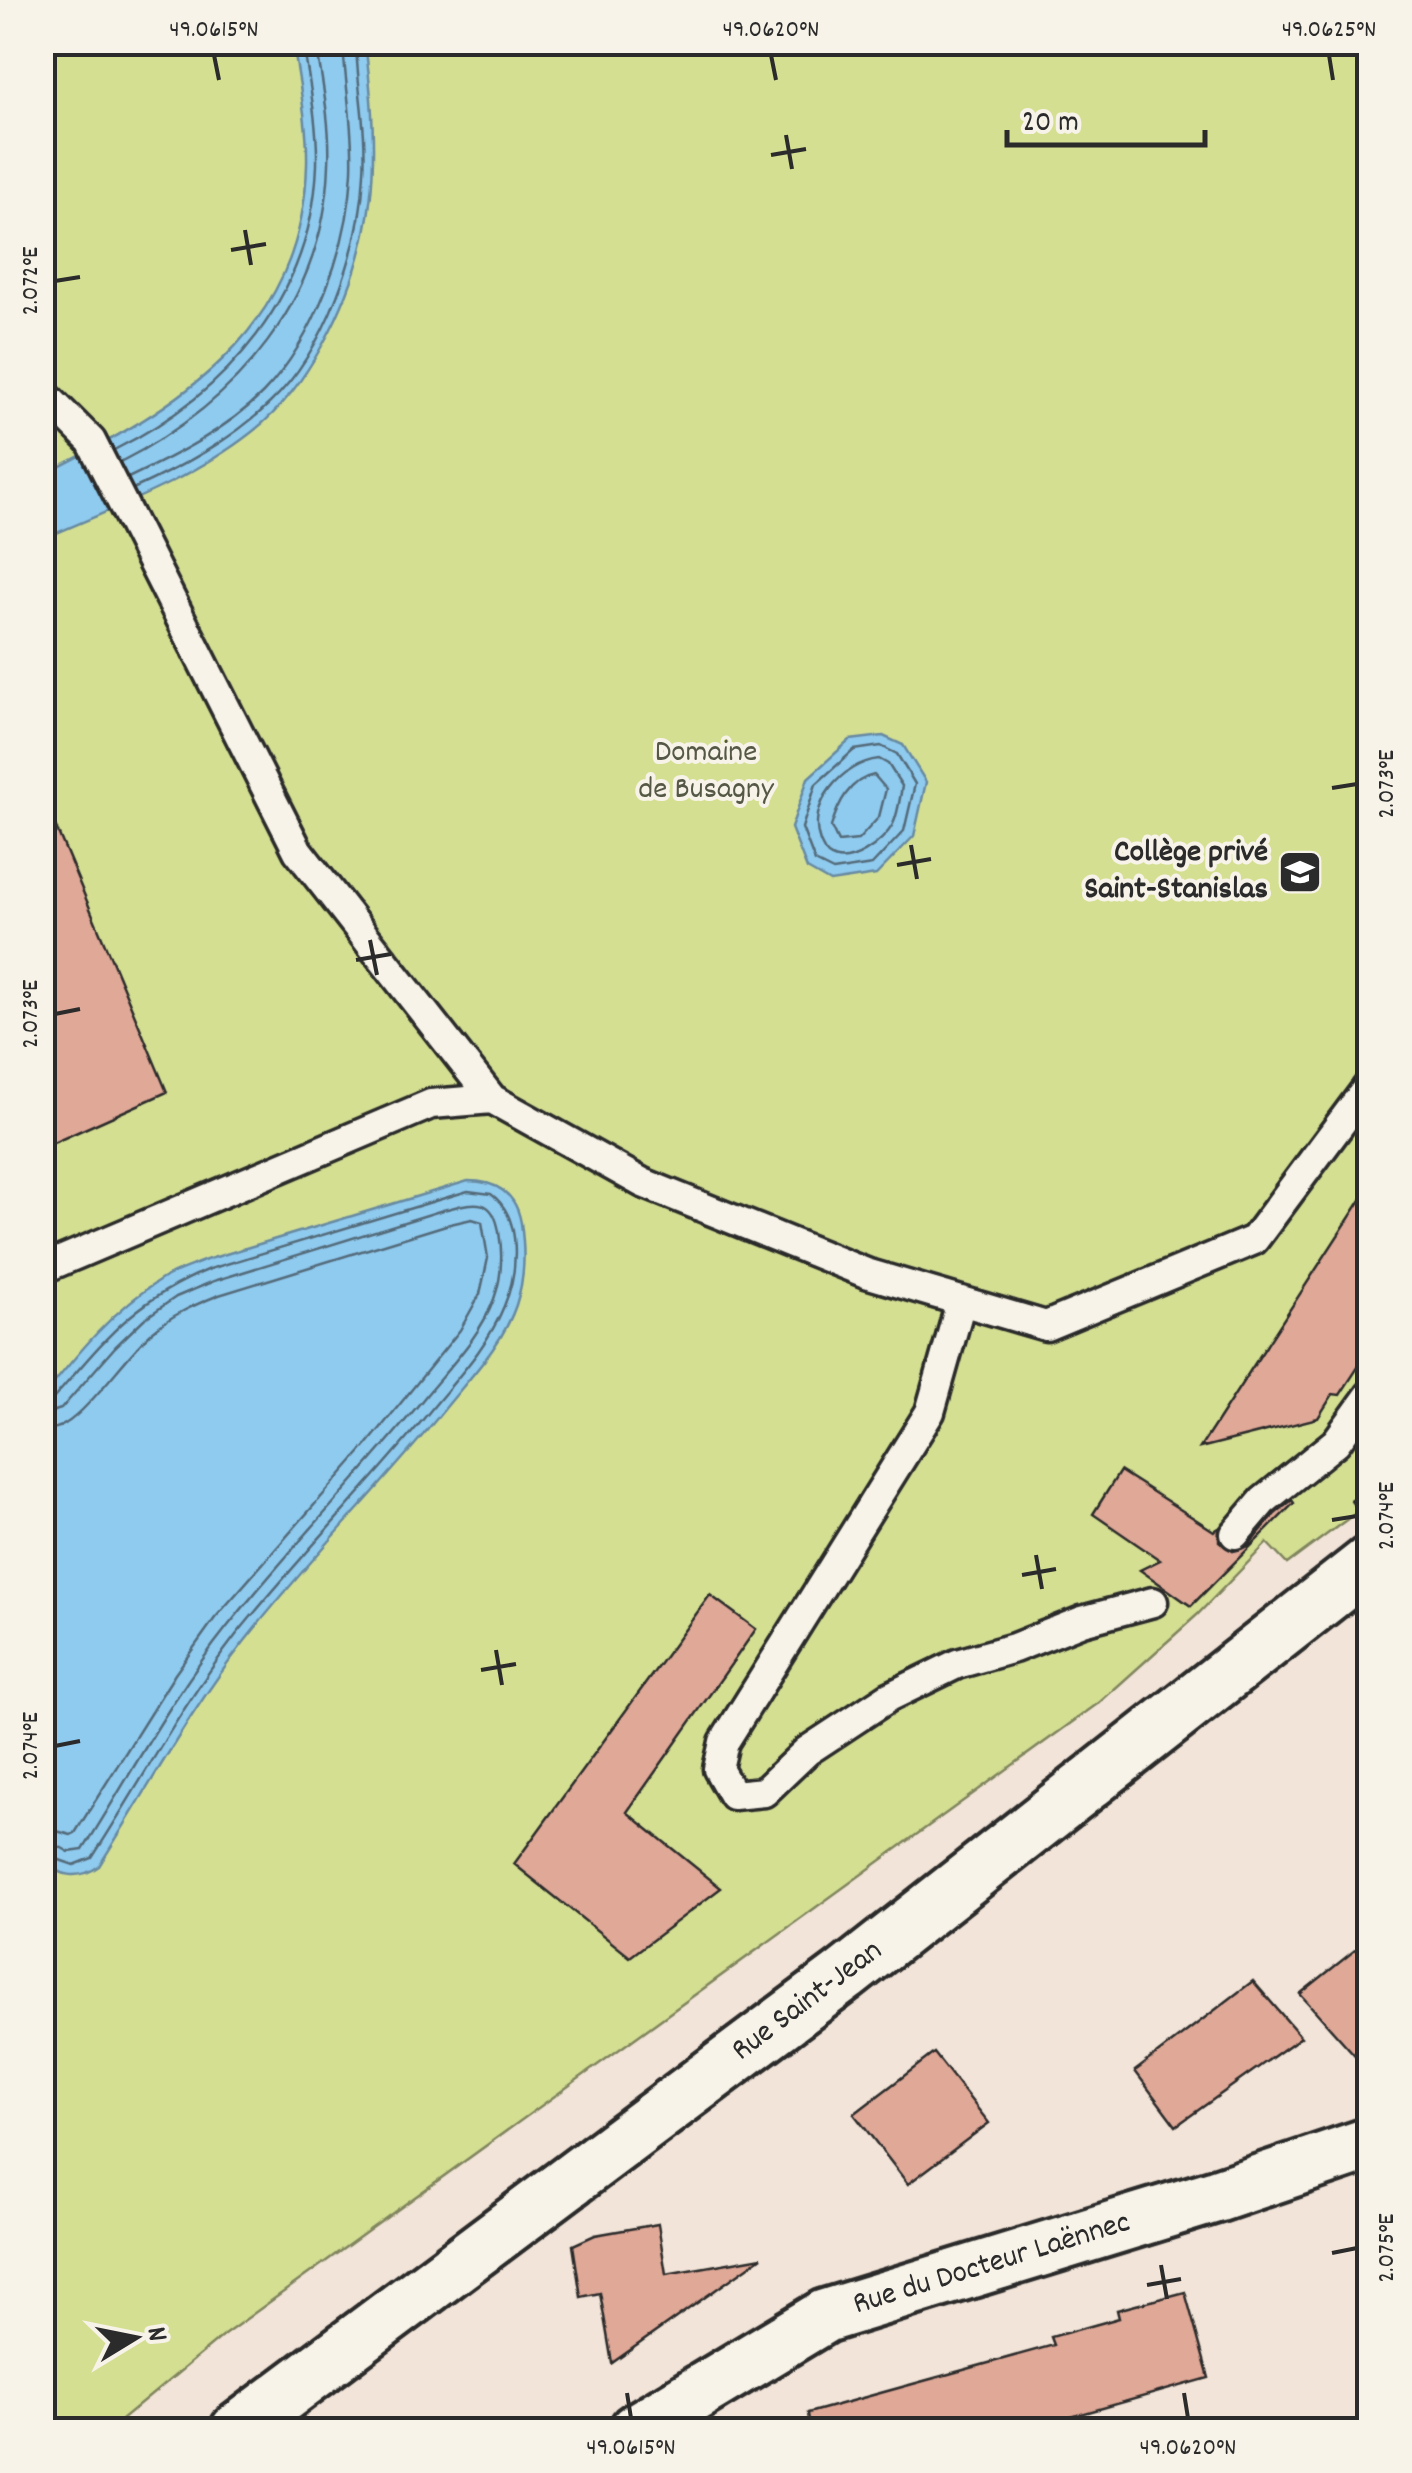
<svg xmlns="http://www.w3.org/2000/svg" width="1412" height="2473" font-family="Dekko,sans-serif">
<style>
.green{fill:#d4df92;stroke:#80855e;stroke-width:2.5}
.water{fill:#8fcaef;stroke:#678aa1;stroke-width:2.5}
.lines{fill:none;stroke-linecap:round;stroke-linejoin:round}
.shore{stroke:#536b79;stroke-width:2.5}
.building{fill:#e0a897;stroke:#2b2b2b;stroke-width:2.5}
.lane-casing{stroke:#2b2b2b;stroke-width:35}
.street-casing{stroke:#2b2b2b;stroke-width:60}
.path{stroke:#2b2b2b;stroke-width:6;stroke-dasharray:10 8;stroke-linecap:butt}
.lane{stroke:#f7f3e8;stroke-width:28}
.street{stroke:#f7f3e8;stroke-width:52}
.ticks{fill:none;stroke:#2b2b2b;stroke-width:4}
.labels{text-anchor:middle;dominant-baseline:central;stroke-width:8;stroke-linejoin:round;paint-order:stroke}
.park-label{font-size:32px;fill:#555845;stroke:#f7f3e8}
.poi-label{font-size:32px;font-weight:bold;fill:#2b2b2b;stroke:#f7f3e8;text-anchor:end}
.street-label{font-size:32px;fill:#2b2b2b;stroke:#f7f3e8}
.neatline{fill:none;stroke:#2b2b2b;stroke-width:4}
.ticks-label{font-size:25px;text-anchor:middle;fill:#2b2b2b}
</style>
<rect width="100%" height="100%" fill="#f2e4d8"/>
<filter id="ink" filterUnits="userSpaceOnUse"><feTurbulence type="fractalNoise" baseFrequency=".01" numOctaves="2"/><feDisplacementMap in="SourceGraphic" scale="20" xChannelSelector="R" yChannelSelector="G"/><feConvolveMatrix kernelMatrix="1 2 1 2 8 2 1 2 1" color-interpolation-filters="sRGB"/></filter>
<g filter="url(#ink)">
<!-- green -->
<path class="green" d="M 42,43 L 1370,43 L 1369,1503 L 1287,1564 L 1267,1543 L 1197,1615 L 1100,1702 L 224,2335 L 109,2430 L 42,2430 Z"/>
<!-- water -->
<path class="water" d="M 293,43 L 365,43 C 380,154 379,243 323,344 C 304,378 283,408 252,432 C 191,480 114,508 43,539 L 43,475 C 178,407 303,334 307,164 C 308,124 299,82 293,43 Z
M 883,736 L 903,745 L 926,782 L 914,836 L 876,875 L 830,882 L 807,869 L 791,828 L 808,778 L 850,740 Z
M 468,1181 C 496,1181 516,1193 521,1223 C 525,1252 525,1277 516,1305 C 502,1346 469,1378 443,1411 C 379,1490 306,1562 244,1642 C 189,1712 147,1791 99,1866 C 80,1880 59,1877 42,1861 L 43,1397 C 77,1354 114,1308 162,1279 C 175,1271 192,1266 206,1260 Z"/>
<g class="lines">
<!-- shore -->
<path class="shore" d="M 114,450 C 228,393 312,296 317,165 C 318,124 309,82 303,42
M 120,462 C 238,402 325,301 329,164 C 331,124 322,82 316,42
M 128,478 C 174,456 226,430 263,393 C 315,339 349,246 352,171 C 354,128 345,86 343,42
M 133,489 C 181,467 232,440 270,403 C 326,350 361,249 364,173 C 367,129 357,86 356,42
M 881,746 L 897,754 L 915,784 L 904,831 L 872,865 L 833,871 L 815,862 L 802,828 L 816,784 L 854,750 Z
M 879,759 L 888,764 L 902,786 C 900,798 898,814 893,824 C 884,842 848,870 828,855 C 823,851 823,848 820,842 C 806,805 842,763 879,759 Z
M 874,775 L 886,789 L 879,817 L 858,840 L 838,842 L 831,827 C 838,804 849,780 874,775 Z
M 42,1402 L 54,1398 C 106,1338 134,1300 210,1269 L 468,1191 L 491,1194 C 523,1217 518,1273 504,1306 C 488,1346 457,1378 430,1411 C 368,1487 298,1558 236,1635 C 182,1705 140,1784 92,1858 L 74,1865 L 42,1854
M 42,1415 L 61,1409 L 115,1347 L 144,1319 L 176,1297 L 214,1281 L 443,1210 C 472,1203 493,1194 499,1232 C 503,1255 502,1277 494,1299 C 480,1337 449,1367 424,1398 C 361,1476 290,1548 227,1627 C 172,1696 130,1776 83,1850 L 69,1852 L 53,1843 L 42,1842
M 42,1430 C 51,1429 58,1429 65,1424 C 89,1410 126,1356 151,1333 C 171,1315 194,1305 219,1295 L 446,1225 L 472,1219 L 482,1222 L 488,1258 L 485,1272 L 480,1294 L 460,1330 L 366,1446 L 215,1618 L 175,1674 L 75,1833 L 71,1835 L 42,1827"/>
</g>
<!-- building -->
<path class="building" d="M 42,794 L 167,1092 L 42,1148 Z
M 1370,1186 L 1370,1349 L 1340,1395 L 1333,1394 L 1318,1418 L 1200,1448 Z
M 1120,1471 L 1214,1531 L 1219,1528 L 1219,1541 L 1233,1551 L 1248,1546 L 1275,1514 L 1292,1500 L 1294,1503 L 1191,1606 L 1140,1570 L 1160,1560 L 1093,1514 Z
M 710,1595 L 756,1629 L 627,1812 L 721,1888 L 630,1957 L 514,1864 Z
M 1370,1938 L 1370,2072 L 1300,1994 Z
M 1253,1981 L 1301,2037 L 1176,2126 L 1135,2071 Z
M 934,2053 L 989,2123 L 908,2184 L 854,2114 Z
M 658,2224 L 666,2274 L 762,2257 L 612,2363 L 600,2293 L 581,2297 L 573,2245 L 595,2235 Z
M 1185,2292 L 1209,2378 L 1025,2430 L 810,2430 L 808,2413 L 1054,2345 L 1051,2337 L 1119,2318 L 1117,2310 Z"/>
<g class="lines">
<!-- lane casing -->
<g class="lane-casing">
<path id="lane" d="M 42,392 L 91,441 L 298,851 L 492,1099 L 643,1183 L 866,1273 L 1046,1326 L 1254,1240 L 1370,1084
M 42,1269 L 431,1104 L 492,1099
M 961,1302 L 930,1412 L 724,1742 L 718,1769 L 733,1795 L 764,1792 L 807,1751 L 889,1697 L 957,1664 L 1014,1648 L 1082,1621 L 1153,1602
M 1235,1534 L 1263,1501 L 1336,1442 L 1370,1395"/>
</g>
<!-- street casing -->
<g class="street-casing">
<path id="street" d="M 237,2430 L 845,1975 L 1370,1562
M 636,2430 L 825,2316 L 1216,2196 L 1370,2144"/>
</g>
<!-- path -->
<path class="path" d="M 1351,1503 L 1370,1489"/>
<!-- lane -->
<use href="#lane" class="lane"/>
<!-- street -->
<use href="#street" class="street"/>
</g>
</g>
<!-- ticks -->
<path class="ticks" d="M 214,55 L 219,80M 771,55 L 776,80M 1329,55 L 1333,80M 786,135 L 792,169M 771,155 L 806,149M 245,230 L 251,265M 231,250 L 266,244M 55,281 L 80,277M 1332,788 L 1357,784M 911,845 L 917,879M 897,865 L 931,859M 370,940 L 377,975M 356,960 L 391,954M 55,1014 L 80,1009M 1332,1520 L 1357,1516M 1036,1555 L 1042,1589M 1022,1575 L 1056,1569M 496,1650 L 502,1685M 481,1670 L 516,1664M 55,1746 L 80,1741M 1332,2253 L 1357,2248M 1161,2265 L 1167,2299M 1147,2285 L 1181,2279M 627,2393 L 631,2418M 1184,2393 L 1188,2418"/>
<!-- icons -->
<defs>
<g id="school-square" transform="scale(2.25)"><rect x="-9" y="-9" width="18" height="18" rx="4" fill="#2b2b2b" stroke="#f7f3e8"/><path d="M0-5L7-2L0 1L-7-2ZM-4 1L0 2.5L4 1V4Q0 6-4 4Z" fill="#fff"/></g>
</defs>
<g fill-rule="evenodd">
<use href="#school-square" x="1300" y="872"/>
</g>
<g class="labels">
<!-- park labels -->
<g class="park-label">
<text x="706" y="754">Domaine<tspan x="706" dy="37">de Busagny</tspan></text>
</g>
<!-- poi labels -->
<g class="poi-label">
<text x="1268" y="854">Collège privé<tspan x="1268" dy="37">Saint-Stanislas</tspan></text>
</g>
<!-- street labels -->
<g class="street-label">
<text transform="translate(808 2002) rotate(-37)">Rue Saint-Jean</text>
<text transform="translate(992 2265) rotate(-17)">Rue du Docteur Laënnec</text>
</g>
</g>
<!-- margin -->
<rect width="1412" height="2473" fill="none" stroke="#f7f3e8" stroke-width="110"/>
<!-- north arrow -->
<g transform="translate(135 2338) rotate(80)" stroke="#f7f3e8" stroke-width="8" paint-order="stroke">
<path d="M0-8L18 38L0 25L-18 38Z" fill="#2b2b2b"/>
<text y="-15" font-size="28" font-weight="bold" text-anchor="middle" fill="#2b2b2b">N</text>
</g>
<!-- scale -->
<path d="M1007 130v15h198v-15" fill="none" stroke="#2b2b2b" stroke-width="5"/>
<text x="1022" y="130" font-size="30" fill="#2b2b2b" stroke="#f7f3e8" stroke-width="8" paint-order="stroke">20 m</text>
<rect x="55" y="55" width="1302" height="2363" class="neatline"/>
<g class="ticks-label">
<text x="214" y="36">49.0615°N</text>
<text x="771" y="36">49.0620°N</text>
<text x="1329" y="36">49.0625°N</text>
<text transform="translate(28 281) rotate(-90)" y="9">2.072°E</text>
<text transform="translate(1384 784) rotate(-90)" y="9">2.073°E</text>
<text transform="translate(28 1014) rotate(-90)" y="9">2.073°E</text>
<text transform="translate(1384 1516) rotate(-90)" y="9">2.074°E</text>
<text transform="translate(28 1746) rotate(-90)" y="9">2.074°E</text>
<text transform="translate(1384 2248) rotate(-90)" y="9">2.075°E</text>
<text x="631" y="2454">49.0615°N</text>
<text x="1188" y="2454">49.0620°N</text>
</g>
</svg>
